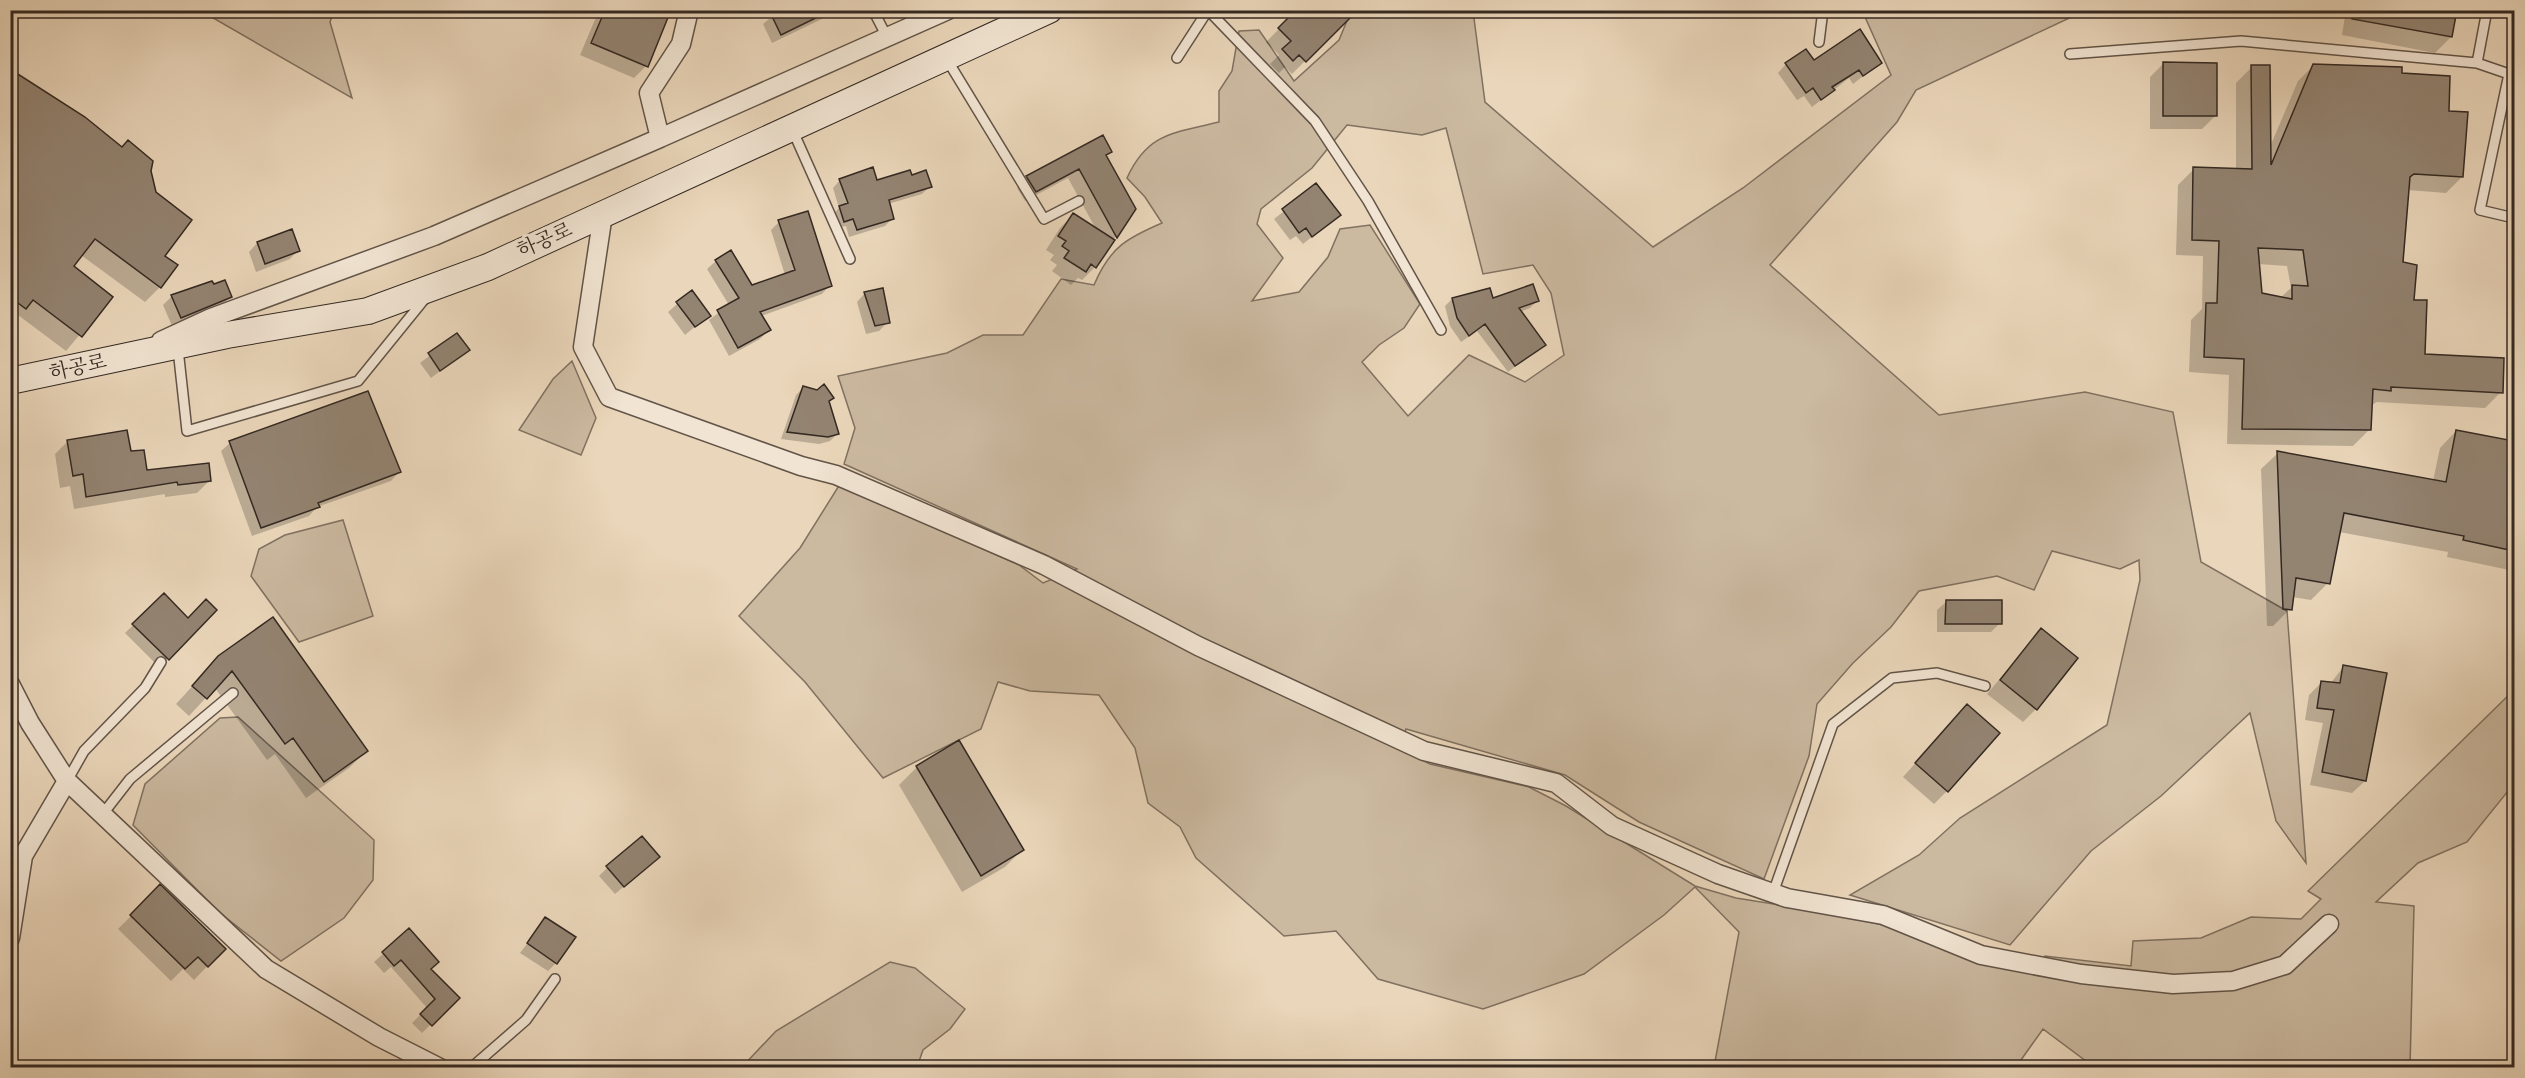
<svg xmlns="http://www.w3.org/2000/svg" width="2525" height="1078" font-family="'Libre Bodoni','Noto Serif KR',serif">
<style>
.green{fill:#cbb9a0;stroke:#807161;stroke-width:1.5;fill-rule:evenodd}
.shadow{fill:#0003;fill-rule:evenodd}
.building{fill:#938371;stroke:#342922;stroke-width:1.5;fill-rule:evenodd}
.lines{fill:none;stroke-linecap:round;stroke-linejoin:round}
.service-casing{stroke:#625448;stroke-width:12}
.minor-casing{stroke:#625448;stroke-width:21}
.secondary-casing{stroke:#342922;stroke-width:28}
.service{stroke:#f1e4d2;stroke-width:9}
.minor{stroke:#f1e4d2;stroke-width:18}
.secondary{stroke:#f1e4d2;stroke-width:26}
.labels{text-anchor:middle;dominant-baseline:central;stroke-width:6;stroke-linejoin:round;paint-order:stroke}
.street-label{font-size:20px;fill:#342922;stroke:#f1e4d2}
</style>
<rect width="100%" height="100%" fill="#ead6ba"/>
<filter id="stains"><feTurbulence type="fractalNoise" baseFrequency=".00333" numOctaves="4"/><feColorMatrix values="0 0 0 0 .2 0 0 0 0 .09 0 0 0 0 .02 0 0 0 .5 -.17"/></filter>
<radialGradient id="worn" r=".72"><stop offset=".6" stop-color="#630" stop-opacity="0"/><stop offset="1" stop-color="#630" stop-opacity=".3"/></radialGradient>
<!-- green -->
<path class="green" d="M 201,11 L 334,11 L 330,22 L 352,98 Z
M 1351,11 L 1473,11 L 1485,102 L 1653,247 L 1743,188 L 1891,75 L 1865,17 L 1874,11 L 2248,11 L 2247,14 L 2186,11 L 2080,13 L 1916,90 L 1897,122 L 1770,265 L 1939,415 L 2085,392 L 2173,412 L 2201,562 L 2287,611 L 2306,863 L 2276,821 L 2250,713 L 2161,796 L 2091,851 L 2010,945 L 1850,895 L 1919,855 L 1960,818 L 2107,725 L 2140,580 L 2139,560 L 2120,569 L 2052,551 L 2034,590 L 1997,576 L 1919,591 L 1891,627 L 1853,663 L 1817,704 L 1809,756 L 1764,879 L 1639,822 L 1565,775 L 1406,729 L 1400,749 L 1430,764 L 1529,787 L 1566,806 L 1695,886 L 1736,898 L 1824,912 L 1888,926 L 2040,976 L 2045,956 L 2131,966 L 2133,941 L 2201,938 L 2251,917 L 2301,919 L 2321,899 L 2308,891 L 2514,690 L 2514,788 L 2512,786 L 2467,842 L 2418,863 L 2376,902 L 2414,906 L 2410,1067 L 2094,1067 L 2043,1029 L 2016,1067 L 1714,1067 L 1739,932 L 1695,887 L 1664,915 L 1584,974 L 1483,1009 L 1378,979 L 1336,931 L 1284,936 L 1196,858 L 1180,827 L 1148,803 L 1135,748 L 1099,695 L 1030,691 L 998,682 L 981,729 L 883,778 L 805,682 L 739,616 L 800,548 L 840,484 L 1019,565 L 1043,583 L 1077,569 L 844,464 L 855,428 L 838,376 L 947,353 L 983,335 L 1023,335 L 1061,279 L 1094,285 C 1110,247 1127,238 1162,223 L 1145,197 L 1127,178 C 1148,132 1175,133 1219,122 L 1219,91 L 1232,71 L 1239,31 L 1259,30 L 1294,81 L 1339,40 ZM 1347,125 L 1422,135 L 1446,128 L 1483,274 L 1533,265 L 1551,293 L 1564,355 L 1525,382 L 1469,355 L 1408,416 L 1362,362 L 1379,345 L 1404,328 L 1420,304 L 1370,225 L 1340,229 L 1328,257 L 1299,292 L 1252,301 L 1283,258 L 1257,224 L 1261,209 L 1312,168 Z
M 572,361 L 596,418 L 581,455 L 519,430 L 553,379 Z
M 343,520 L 373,616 L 299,642 L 251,576 L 259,549 L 285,535 Z
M 238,717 L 374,840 L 373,880 L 344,918 L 281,961 L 220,913 L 133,825 L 145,784 L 220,718 Z
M 890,962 L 915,968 L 965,1009 L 950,1029 L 923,1050 L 917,1067 L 742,1067 L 776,1031 Z"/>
<!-- shadow -->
<path class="shadow" d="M 599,10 L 670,10 L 646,66 L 634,78 L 580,55 Z
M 780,10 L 831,10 L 824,18 L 772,43 L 763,24 Z
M 1298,10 L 1350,16 L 1292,74 L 1285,67 L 1279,73 L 1270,64 L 1279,55 L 1266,42 Z
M 2346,10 L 2456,10 L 2451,37 L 2435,53 L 2342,35 Z
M 1880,63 L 1853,84 L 1849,78 L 1812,107 L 1804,96 L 1797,100 L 1778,73 L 1786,64 Z
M 2163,64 L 2215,116 L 2202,129 L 2150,129 L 2150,77 Z
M 2314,65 L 2401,75 L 2447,112 L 2462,177 L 2446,193 L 2408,190 L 2401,263 L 2412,301 L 2423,356 L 2501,392 L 2485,408 L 2377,402 L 2370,406 L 2369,430 L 2353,446 L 2227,444 L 2229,375 L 2189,372 L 2191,320 L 2202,309 L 2203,256 L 2176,255 L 2178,185 L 2194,169 L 2236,170 L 2236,83 L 2252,67 L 2269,149 L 2298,81 ZM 2258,264 L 2287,266 L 2291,288 L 2280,298 L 2261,295 Z
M 10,70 L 149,171 L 163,256 L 160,287 L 145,302 L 81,255 L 72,266 L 111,297 L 66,351 L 18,315 L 10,323 Z
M 1102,137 L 1110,151 L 1105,156 L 1134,209 L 1095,267 L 1082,280 L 1078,278 L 1071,285 L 1052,271 L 1057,265 L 1050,260 L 1054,255 L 1046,250 L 1060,228 L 1073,215 L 1097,231 L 1068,178 L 1025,201 L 1017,188 L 1027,178 Z
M 840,180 L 876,181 L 930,186 L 922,194 L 888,204 L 893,218 L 885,226 L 849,237 L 846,226 L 836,228 L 832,215 L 839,208 L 833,188 Z
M 1316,186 L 1339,215 L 1303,244 L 1296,236 L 1290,240 L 1274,219 Z
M 779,222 L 830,285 L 822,294 L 761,316 L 769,330 L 760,339 L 729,356 L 709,320 L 729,305 L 707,269 L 716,261 L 751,287 L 785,275 L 771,230 Z
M 291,231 L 298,250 L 290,259 L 256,272 L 249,252 L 257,243 Z
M 211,283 L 230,297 L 221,306 L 172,326 L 163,305 L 172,296 Z
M 691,292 L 709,315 L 685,335 L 668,312 Z
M 865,293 L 888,322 L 879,331 L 866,334 L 857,302 Z
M 1452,299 L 1538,300 L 1530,308 L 1520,312 L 1544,345 L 1508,372 L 1477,331 L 1461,342 L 1450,326 L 1445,306 Z
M 457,335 L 468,350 L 431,378 L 420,363 Z
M 804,387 L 832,398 L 828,402 L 837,434 L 830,441 L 819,444 L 781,439 L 796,395 Z
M 2456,431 L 2498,466 L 2514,450 L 2514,571 L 2447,557 L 2448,552 L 2339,532 L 2328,583 L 2311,600 L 2292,597 L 2290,609 L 2273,626 L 2267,626 L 2261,469 L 2278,453 L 2433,481 L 2440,448 Z
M 68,441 L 129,453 L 146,472 L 210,480 L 197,493 L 165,497 L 165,494 L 74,509 L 70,486 L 60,488 L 55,454 Z
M 230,443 L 399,472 L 391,481 L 317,507 L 309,516 L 252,536 L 221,451 Z
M 164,595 L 187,620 L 215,610 L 159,667 L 125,633 Z
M 1946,602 L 2000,623 L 1991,632 L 1937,632 L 1937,610 Z
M 2041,630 L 2036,709 L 2023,722 L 1987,694 Z
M 219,657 L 366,751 L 349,768 L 306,798 L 275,754 L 267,760 L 215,688 L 189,716 L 176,704 Z
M 2344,666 L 2365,781 L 2352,793 L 2310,785 L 2323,723 L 2305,720 L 2309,695 L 2322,682 L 2330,684 Z
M 1954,720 L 1947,791 L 1934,804 L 1903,777 Z
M 917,767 L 1022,850 L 1005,867 L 962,892 L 899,785 Z
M 649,865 L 615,894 L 599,876 L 608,867 Z
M 160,887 L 224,949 L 194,980 L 183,969 L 171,981 L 118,929 Z
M 546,919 L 556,963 L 548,971 L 520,953 Z
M 409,930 L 430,969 L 458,998 L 422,1033 L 412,1023 L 427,1008 L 391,967 L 384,973 L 374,962 Z"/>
<!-- building -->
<path class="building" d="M 605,10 L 671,10 L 648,67 L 591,43 Z
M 769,10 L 832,10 L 781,35 Z
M 1296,10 L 1358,10 L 1306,62 L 1299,55 L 1293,61 L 1282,49 L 1291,41 L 1278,28 Z
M 2353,10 L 2457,10 L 2452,37 L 2352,19 Z
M 1860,29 L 1882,63 L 1863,76 L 1859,70 L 1832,87 L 1835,90 L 1821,100 L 1813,88 L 1806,93 L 1785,63 L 1806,49 L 1814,60 Z
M 2163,62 L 2217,63 L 2217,116 L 2163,116 Z
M 2313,64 L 2402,67 L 2402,73 L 2450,76 L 2449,111 L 2468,112 L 2463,177 L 2414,174 L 2410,177 L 2403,262 L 2417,265 L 2414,300 L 2427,300 L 2425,354 L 2504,358 L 2503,393 L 2391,387 L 2391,391 L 2373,389 L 2371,430 L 2242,429 L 2244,359 L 2204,357 L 2206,303 L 2217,303 L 2219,241 L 2192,240 L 2193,167 L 2252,169 L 2251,65 L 2270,65 L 2271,165 ZM 2258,248 L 2303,250 L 2308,286 L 2292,285 L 2292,299 L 2262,293 Z
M 10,69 L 85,117 L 122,147 L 128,140 L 153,161 L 151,171 L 156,192 L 192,220 L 165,256 L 178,265 L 161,288 L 95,239 L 74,266 L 113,297 L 82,337 L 33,300 L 26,309 L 10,297 Z
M 1103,135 L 1112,152 L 1106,155 L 1136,209 L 1117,238 L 1079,169 L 1036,192 L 1026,176 Z
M 873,167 L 877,180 L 910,170 L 912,175 L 926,170 L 932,187 L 889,200 L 894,219 L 857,230 L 853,219 L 844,222 L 839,206 L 848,203 L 839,179 Z
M 1316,183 L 1341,215 L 1312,237 L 1306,228 L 1299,233 L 1282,209 Z
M 808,211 L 832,286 L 760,312 L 771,330 L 738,348 L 717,310 L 739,298 L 715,260 L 731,250 L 752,285 L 795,270 L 778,220 Z
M 1073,213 L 1115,240 L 1096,268 L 1091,264 L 1086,272 L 1064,258 L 1069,251 L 1062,246 L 1066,241 L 1058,236 Z
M 292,229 L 300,251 L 265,264 L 257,242 Z
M 225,280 L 232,297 L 181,318 L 171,295 L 212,281 L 214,284 Z
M 1533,284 L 1539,301 L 1519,308 L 1546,345 L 1515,366 L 1485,324 L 1469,336 L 1457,318 L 1452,298 L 1490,288 L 1493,298 Z
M 883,288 L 890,323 L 875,326 L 864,292 Z
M 692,290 L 711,316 L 695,327 L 676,302 Z
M 457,333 L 470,350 L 440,371 L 428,353 Z
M 824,384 L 834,398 L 829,401 L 839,434 L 828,437 L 787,432 L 803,386 L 817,390 Z
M 368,391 L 401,472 L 318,503 L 320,507 L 261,528 L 229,441 Z
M 127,430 L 131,451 L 144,450 L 147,470 L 209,463 L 211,481 L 178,485 L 177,482 L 86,497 L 83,474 L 73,476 L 67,440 Z
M 2456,430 L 2514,441 L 2514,551 L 2463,540 L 2464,536 L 2344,513 L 2330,584 L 2296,578 L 2292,610 L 2283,609 L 2277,451 L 2446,482 Z
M 164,593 L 188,618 L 206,599 L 217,610 L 169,660 L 132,624 Z
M 1946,600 L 2002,600 L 2002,624 L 1945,624 Z
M 273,617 L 368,751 L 324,782 L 293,738 L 285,744 L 232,671 L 207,699 L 192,686 L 218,656 Z
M 2041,628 L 2078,658 L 2037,710 L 2000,680 Z
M 2343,665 L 2387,673 L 2366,781 L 2322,772 L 2334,710 L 2317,708 L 2321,681 L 2340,683 Z
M 1967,704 L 2000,733 L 1948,792 L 1915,763 Z
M 959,740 L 1024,850 L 981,876 L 916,766 Z
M 642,836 L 660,857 L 624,887 L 606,866 Z
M 160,884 L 226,949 L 208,967 L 198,957 L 185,969 L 130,915 Z
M 545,917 L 576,937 L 557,964 L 527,943 Z
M 409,928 L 439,962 L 431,969 L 460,998 L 432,1026 L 420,1014 L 435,999 L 401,960 L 394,966 L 382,952 Z"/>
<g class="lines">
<!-- service casing -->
<g class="service-casing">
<path id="service" d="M 873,10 L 888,39
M 1208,10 L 1315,121 L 1368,201 L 1441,330
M 2487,10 L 2477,63 L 2509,74 L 2480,210 L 2514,218
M 1819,42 L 1823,10
M 2070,54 L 2241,41 L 2477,63
M 946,58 L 1044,219 L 1079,201
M 1177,58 L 1208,10
M 792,129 L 850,259
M 178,349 L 187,431 L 358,381 L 427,296
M 67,781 L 84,751 L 145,688 L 161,662
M 102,815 L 130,779 L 233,693
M 1773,893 L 1833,724 L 1892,678 L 1937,673 L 1985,686
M 471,1068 L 526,1020 L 555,979"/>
</g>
<!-- minor casing -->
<g class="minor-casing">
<path id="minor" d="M 660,138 L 948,10
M 603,214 L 583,347 L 609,397 L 801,466 L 836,475 L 1044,565 L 1198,646 L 1424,751 L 1556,783 L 1612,826 L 1718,874 L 1787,898 L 1883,915 L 1981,955 L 2081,974 L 2173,984 L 2233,981 L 2285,965 L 2329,924
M 161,341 L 211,318 L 434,236 L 660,138 L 649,93 L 681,44 L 689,10
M 10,684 L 30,723 L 67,781 L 266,969 L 379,1037 L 440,1068
M 10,938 L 23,856 L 67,781"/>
</g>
<!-- secondary casing -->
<g class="secondary-casing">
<path id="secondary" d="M 10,381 L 227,335 L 368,311 L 488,267 L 1049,10"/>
</g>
<!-- service -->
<use href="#service" class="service"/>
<!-- minor -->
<use href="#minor" class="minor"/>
<!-- secondary -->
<use href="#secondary" class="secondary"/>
</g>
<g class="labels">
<!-- street labels -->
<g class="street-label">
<text transform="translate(545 241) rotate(-24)">하공로</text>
<text transform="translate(78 368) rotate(-13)">하공로</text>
</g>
</g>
<!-- margin -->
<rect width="2525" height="1078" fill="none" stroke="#ead6ba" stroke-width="36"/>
<rect x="12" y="12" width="2501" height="1054" fill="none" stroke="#342922" stroke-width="3"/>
<rect x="18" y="18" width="2489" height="1042" fill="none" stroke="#342922" stroke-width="1.5"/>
<rect width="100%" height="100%" filter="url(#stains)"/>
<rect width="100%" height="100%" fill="url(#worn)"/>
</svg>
